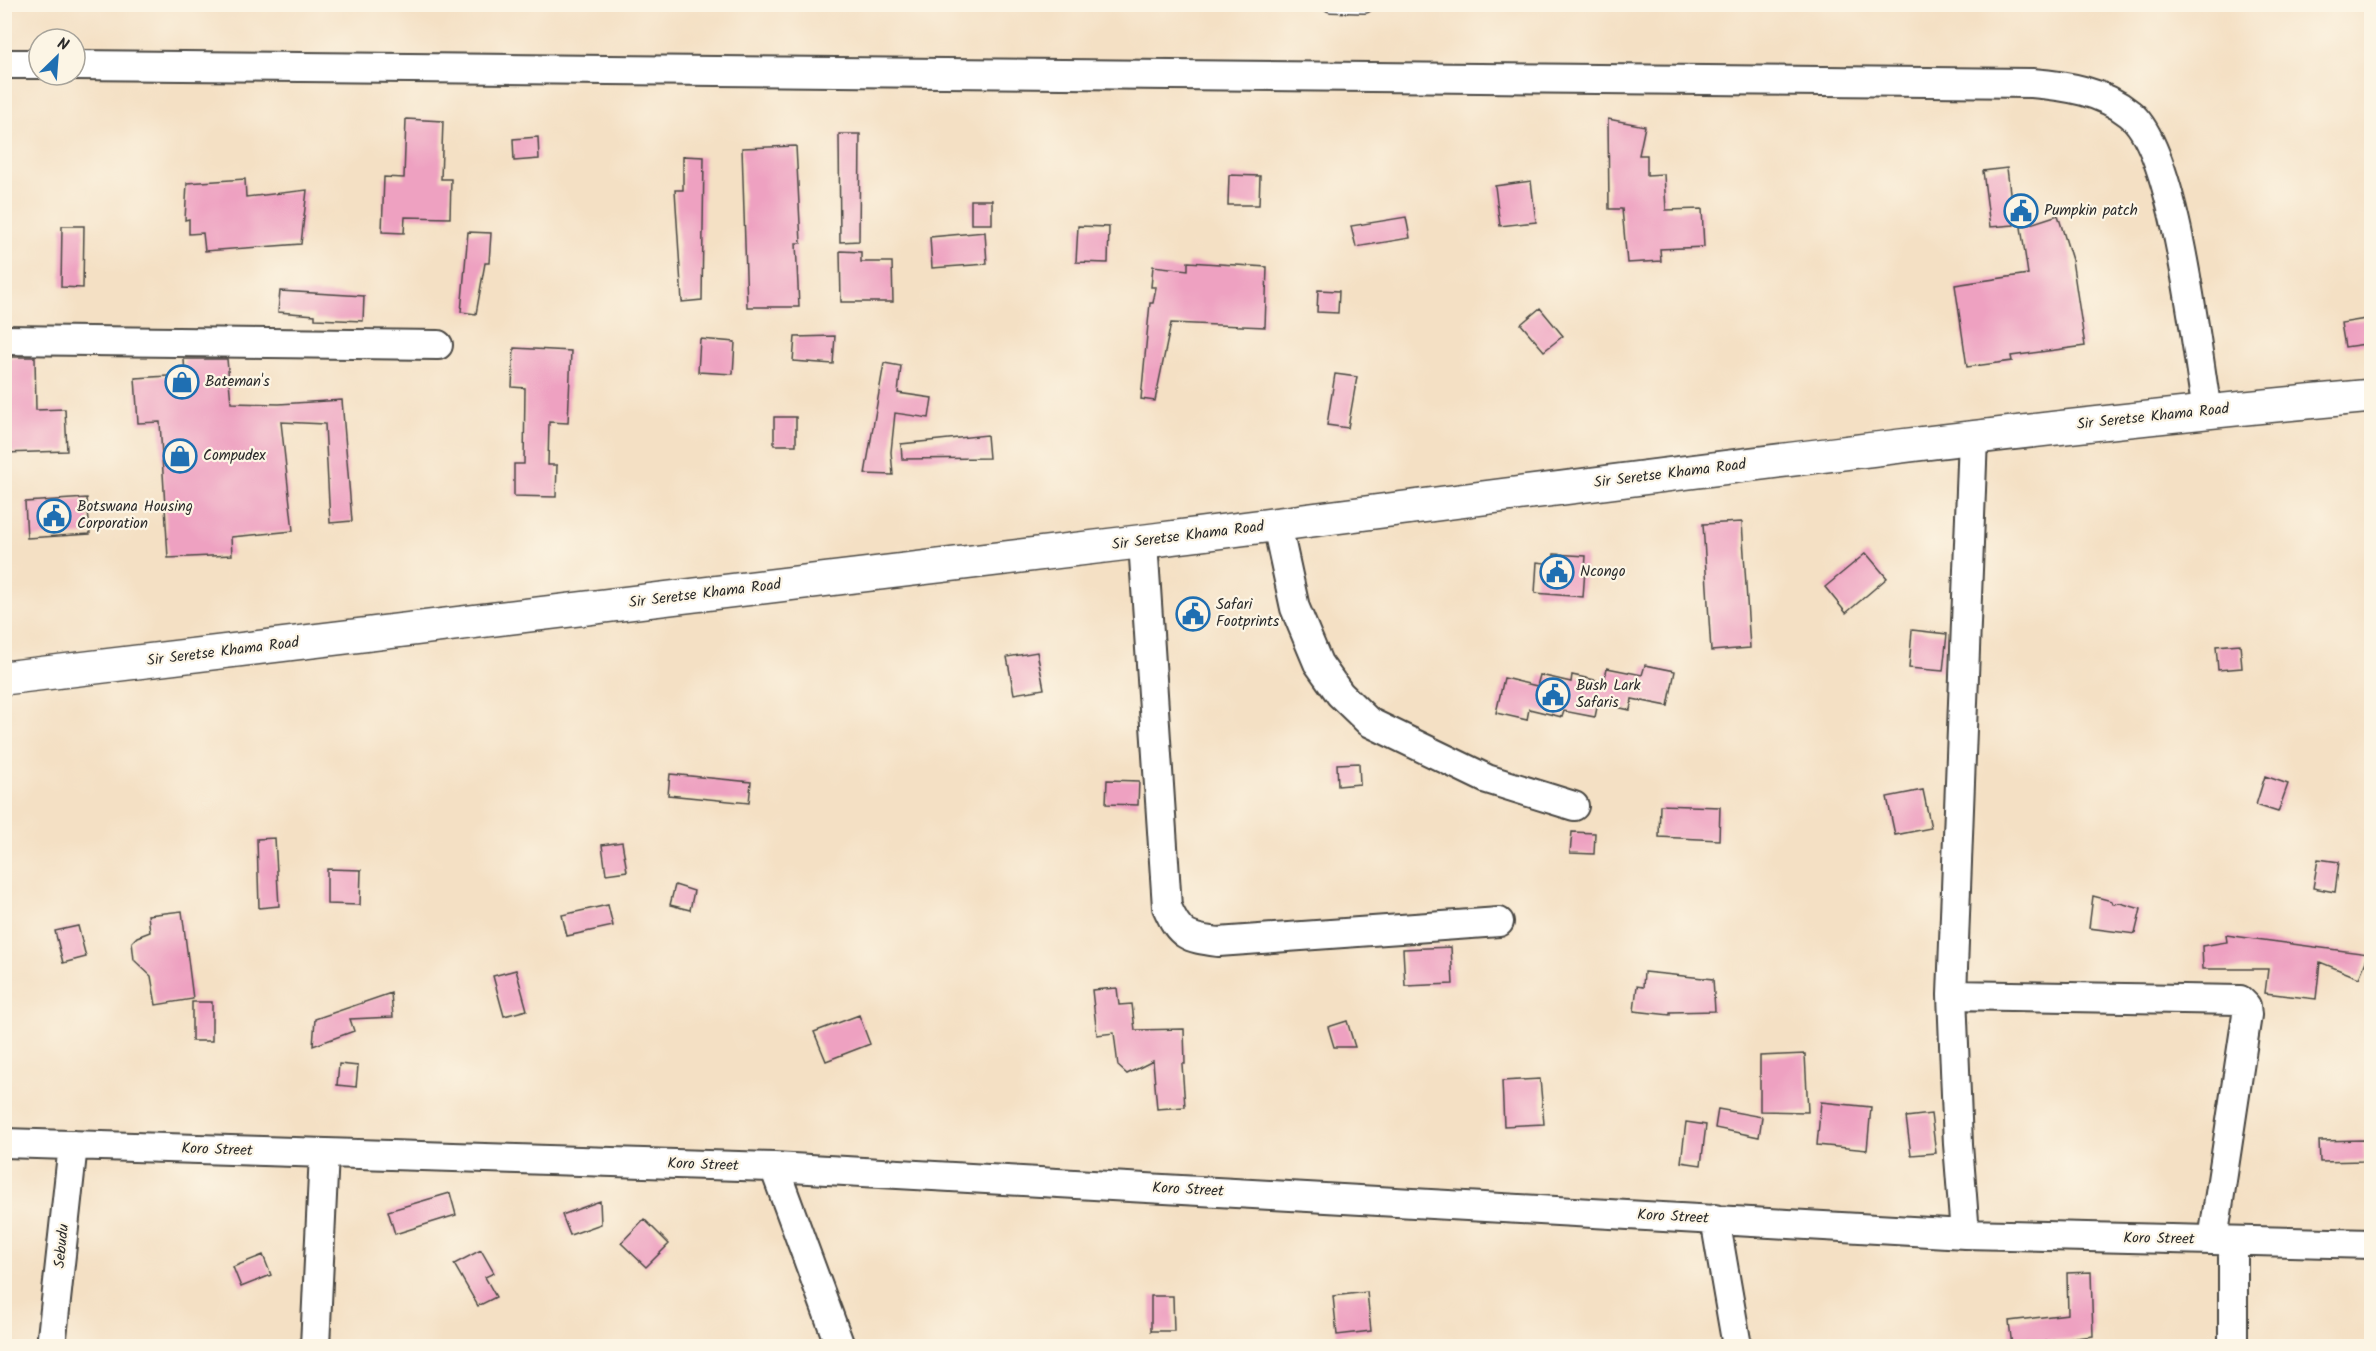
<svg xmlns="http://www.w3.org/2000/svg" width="2376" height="1351" font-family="Kalam,sans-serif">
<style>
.building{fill:#eea1c1}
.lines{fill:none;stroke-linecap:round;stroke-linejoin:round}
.service-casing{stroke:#494642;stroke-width:18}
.minor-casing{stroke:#494642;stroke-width:32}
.secondary-casing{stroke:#494642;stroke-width:36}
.service{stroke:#fff;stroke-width:15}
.minor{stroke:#fff;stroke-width:28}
.secondary{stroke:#fff;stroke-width:33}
.labels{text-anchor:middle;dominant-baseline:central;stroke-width:4.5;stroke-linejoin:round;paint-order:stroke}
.poi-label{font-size:15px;fill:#2b2b2b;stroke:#fcf5e5;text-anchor:start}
.street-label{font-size:15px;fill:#2b2b2b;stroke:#fcf5e5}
</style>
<rect width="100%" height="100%" fill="#fcf5e5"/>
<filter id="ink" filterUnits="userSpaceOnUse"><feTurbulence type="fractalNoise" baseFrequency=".0167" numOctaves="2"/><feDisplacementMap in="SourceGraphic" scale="12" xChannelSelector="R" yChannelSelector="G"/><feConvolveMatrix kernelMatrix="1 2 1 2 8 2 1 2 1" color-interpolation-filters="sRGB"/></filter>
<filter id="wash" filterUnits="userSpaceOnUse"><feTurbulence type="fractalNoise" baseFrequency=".008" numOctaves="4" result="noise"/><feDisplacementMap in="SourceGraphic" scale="24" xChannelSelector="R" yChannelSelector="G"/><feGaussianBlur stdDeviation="1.35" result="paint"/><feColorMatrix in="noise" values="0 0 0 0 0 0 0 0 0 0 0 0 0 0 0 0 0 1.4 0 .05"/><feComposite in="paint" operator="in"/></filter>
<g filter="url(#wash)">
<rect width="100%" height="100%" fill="#f4e0c4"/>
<g id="blocks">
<!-- building -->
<path class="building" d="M 406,119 L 443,121 L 441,179 L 451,179 L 450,218 L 405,217 L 404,233 L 382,232 L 384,177 L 404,178 Z
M 1608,119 L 1645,126 L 1639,155 L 1647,155 L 1647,175 L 1664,174 L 1666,210 L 1702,209 L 1704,247 L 1660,249 L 1661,261 L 1627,263 L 1622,209 L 1609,209 Z
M 839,134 L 860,134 L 859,241 L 840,242 Z
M 538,137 L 539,159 L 514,161 L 513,139 Z
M 796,146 L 801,243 L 796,243 L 799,307 L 747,307 L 742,148 Z
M 683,156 L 704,157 L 702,300 L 682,302 L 675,190 L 683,190 Z
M 2007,168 L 2014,225 L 1990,227 L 1983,171 Z
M 1229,175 L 1260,176 L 1259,205 L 1228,205 Z
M 245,179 L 246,197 L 307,190 L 301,244 L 205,251 L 203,233 L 189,234 L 189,219 L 185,220 L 187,183 Z
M 1531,181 L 1536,222 L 1500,226 L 1495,186 Z
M 971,200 L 992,200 L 992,224 L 971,224 Z
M 2058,215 L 2072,260 L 2085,346 L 2011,356 L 2012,361 L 1967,367 L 1955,285 L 2028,274 L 2021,227 Z
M 1406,217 L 1410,238 L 1356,247 L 1351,226 Z
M 62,226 L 84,226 L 83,288 L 61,287 Z
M 1078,226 L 1109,227 L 1108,263 L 1076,262 Z
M 468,232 L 491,233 L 489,263 L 485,263 L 476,314 L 461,312 Z
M 985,232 L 987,264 L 932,268 L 930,237 Z
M 840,251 L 861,252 L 861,262 L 892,262 L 893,302 L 841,302 Z
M 1188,262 L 1267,267 L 1265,327 L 1171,323 L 1155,401 L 1141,399 L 1150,303 L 1153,303 L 1156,287 L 1151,287 L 1153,266 L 1188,270 Z
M 1318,290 L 1339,291 L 1338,313 L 1317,312 Z
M 280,291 L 364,296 L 363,321 L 315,319 L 315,315 L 278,312 Z
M 1540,308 L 1563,336 L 1544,351 L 1521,324 Z
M 2372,318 L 2372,343 L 2345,347 L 2341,323 Z
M 835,336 L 833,364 L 793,361 L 795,337 Z
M 700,339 L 735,342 L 733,374 L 698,372 Z
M 514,348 L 571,351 L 568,423 L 549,422 L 548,465 L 557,465 L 556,497 L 514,496 L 514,464 L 524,464 L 525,388 L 512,387 Z
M 4,357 L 35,357 L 36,410 L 65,409 L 67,451 L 4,453 Z
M 184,359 L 227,359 L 231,403 L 279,404 L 342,400 L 352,521 L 330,523 L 325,424 L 281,422 L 293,531 L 231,537 L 232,555 L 168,558 L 160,422 L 138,423 L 135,378 L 185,375 Z
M 884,363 L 901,366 L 898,393 L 932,398 L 929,418 L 895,413 L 891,452 L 893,475 L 865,474 Z
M 1335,374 L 1357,377 L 1348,428 L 1327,425 Z
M 774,417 L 796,417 L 796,445 L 774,445 Z
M 987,435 L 989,458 L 902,459 L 901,444 Z
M 87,498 L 90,534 L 27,538 L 25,502 Z
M 1742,522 L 1750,648 L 1711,651 L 1703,524 Z
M 1866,553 L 1887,578 L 1846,613 L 1825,587 Z
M 1554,554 L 1586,556 L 1583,597 L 1535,593 L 1537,562 L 1553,564 Z
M 1912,630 L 1947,634 L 1943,671 L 1909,668 Z
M 2240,644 L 2242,668 L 2218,670 L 2216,646 Z
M 1037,652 L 1044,689 L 1014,694 L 1007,657 Z
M 1645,665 L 1675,671 L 1668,706 L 1632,699 L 1630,710 L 1598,703 L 1595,717 L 1564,711 L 1562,717 L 1529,709 L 1527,720 L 1496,713 L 1504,678 L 1537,686 L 1540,675 L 1571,682 L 1572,675 L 1604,682 L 1607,668 L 1642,675 Z
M 1359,763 L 1360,784 L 1338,786 L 1337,764 Z
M 670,774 L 751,782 L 749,803 L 668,795 Z
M 2265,776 L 2288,784 L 2278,812 L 2256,805 Z
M 1107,780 L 1139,781 L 1138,805 L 1106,804 Z
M 1923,790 L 1931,828 L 1895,835 L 1887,797 Z
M 1660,805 L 1720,807 L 1719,840 L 1659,837 Z
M 1572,832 L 1595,833 L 1594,854 L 1570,853 Z
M 275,838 L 279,906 L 259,908 L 257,839 Z
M 622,842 L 627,871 L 606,874 L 602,845 Z
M 2318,859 L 2339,862 L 2335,892 L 2313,888 Z
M 327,869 L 361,870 L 360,905 L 327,904 Z
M 675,885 L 694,891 L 690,910 L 670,905 Z
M 2093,896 L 2112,901 L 2113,904 L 2120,903 L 2141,909 L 2135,934 L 2089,928 Z
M 608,905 L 613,926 L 567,936 L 562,915 Z
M 182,911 L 193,999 L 156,1005 L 151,976 L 134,960 L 132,942 L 137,937 L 150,932 L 148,915 Z
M 78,926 L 86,957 L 63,963 L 55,931 Z
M 2226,935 L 2322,948 L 2369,954 L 2359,978 L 2320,962 L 2316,999 L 2265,993 L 2268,969 L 2203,969 L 2202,946 L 2227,942 Z
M 1451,947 L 1453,984 L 1405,986 L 1403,949 Z
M 516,970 L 527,1010 L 504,1016 L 493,976 Z
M 1644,972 L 1713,979 L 1715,1011 L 1670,1012 L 1670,1015 L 1634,1011 L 1637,986 L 1643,987 Z
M 1117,988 L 1119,1005 L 1132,1004 L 1135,1030 L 1184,1029 L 1185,1064 L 1182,1064 L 1185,1107 L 1157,1109 L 1153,1061 L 1127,1074 L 1118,1066 L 1114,1033 L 1097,1035 L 1092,990 Z
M 391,993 L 393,1017 L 350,1019 L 354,1031 L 313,1046 L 315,1019 Z
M 192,1002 L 212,1002 L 212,1041 L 192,1041 Z
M 859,1015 L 870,1044 L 826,1061 L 814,1032 Z
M 1347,1021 L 1355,1047 L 1334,1047 L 1328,1027 Z
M 1805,1054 L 1808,1112 L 1760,1111 L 1760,1056 Z
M 339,1064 L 358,1066 L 356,1087 L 337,1085 Z
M 1540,1079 L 1544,1124 L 1504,1126 L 1502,1081 Z
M 1821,1102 L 1871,1107 L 1867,1150 L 1817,1145 Z
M 1718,1109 L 1762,1117 L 1759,1137 L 1715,1128 Z
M 1931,1114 L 1936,1153 L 1911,1155 L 1906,1117 Z
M 1686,1122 L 1706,1125 L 1701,1165 L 1681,1162 Z
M 2364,1140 L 2364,1161 L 2320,1162 L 2319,1141 Z
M 450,1193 L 456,1215 L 395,1234 L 388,1211 Z
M 600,1201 L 601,1224 L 570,1235 L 562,1215 Z
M 644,1219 L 669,1244 L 646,1267 L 621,1243 Z
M 481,1250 L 494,1273 L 485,1277 L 496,1297 L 478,1306 L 454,1264 Z
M 263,1255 L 271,1275 L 241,1287 L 233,1267 Z
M 2091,1272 L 2093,1336 L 2034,1343 L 2035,1347 L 2012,1347 L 2009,1321 L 2068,1314 L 2067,1273 Z
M 1367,1292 L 1371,1331 L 1337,1335 L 1333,1296 Z
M 1151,1296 L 1173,1296 L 1174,1331 L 1151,1331 Z"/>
</g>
</g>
<g filter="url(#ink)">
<use href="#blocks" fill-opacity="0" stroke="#494642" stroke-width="1.5"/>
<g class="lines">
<!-- service casing -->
<g class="service-casing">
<path id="service" d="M 1331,4 L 1365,5"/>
</g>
<!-- minor casing -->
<g class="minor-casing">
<path id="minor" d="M 4,64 L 39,64
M 75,65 L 2032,83 C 2067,86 2102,91 2130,114 C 2176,150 2196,349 2207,411
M 4,340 L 438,345
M 1277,525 L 1295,608 L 1318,663 L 1340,694 L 1369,722 L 1487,779 L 1574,806
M 1143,542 L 1167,907 C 1180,936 1187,938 1218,942 L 1499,922
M 1952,995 L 2240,1000 L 2246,1006 L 2247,1015 L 2213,1240
M 4,1143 L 774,1167 L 1965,1234 L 2372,1244
M 774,1167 L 840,1346
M 1715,1219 L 1737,1346
M 1965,1234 L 1958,1144 L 1952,995 L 1973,437
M 2233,1241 L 2233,1346
M 51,1346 L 73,1145
M 315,1346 L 324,1153"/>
</g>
<!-- secondary casing -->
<g class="secondary-casing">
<path id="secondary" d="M 4,678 C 385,632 766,589 1146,541 C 1554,490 1962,433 2372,396"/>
</g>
<!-- service -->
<use href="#service" class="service"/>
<!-- minor -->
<use href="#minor" class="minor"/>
<!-- secondary -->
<use href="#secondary" class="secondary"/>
</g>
</g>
<!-- icons -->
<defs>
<g id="civic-ring" transform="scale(1.725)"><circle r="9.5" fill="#fcf5e5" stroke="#1f6fb2" stroke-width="1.5"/><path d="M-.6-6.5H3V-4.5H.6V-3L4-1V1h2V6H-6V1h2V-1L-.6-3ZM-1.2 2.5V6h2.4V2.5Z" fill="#1f6fb2"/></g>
<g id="shop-ring" transform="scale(1.725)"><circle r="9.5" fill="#fcf5e5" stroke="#1f6fb2" stroke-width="1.5"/><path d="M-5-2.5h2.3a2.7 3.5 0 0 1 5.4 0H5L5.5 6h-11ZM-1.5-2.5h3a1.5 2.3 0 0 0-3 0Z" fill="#1f6fb2"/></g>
</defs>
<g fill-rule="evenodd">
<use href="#civic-ring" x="2021" y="211"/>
<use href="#shop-ring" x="182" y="382"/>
<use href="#shop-ring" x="180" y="456"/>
<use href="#civic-ring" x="54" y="516"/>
<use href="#civic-ring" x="1557" y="572"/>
<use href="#civic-ring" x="1193" y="614"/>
<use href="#civic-ring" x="1553" y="695"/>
</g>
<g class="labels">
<!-- poi labels -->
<g class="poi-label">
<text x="2044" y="211">Pumpkin patch</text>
<text x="205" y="382">Bateman's</text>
<text x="203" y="456">Compudex</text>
<text x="77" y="507">Botswana Housing<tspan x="77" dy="17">Corporation</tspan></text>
<text x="1580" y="572">Ncongo</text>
<text x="1216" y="605">Safari<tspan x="1216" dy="17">Footprints</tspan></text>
<text x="1576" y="686">Bush Lark<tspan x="1576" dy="17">Safaris</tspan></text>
</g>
<!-- street labels -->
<g class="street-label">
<text transform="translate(2153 417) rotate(-6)">Sir Seretse Khama Road</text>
<text transform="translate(1670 474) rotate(-7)">Sir Seretse Khama Road</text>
<text transform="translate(1188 536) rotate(-7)">Sir Seretse Khama Road</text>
<text transform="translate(705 594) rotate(-7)">Sir Seretse Khama Road</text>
<text transform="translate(223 652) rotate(-7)">Sir Seretse Khama Road</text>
<text transform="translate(217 1150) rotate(2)">Koro Street</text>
<text transform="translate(703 1165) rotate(2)">Koro Street</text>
<text transform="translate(1188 1190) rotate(3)">Koro Street</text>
<text transform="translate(1673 1217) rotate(3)">Koro Street</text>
<text transform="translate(2159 1239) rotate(1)">Koro Street</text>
<text transform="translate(62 1246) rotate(-84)">Sebudu</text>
</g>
</g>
<!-- margin -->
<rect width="2376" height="1351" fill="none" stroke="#fcf5e5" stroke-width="24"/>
<!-- north arrow -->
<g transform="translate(57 57) rotate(25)"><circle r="28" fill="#fcf5e5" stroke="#a8a49b" stroke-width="1.5"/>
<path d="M0-4.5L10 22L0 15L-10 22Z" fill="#1f6fb2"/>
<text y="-9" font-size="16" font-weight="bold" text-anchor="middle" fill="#2b2b2b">N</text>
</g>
</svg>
